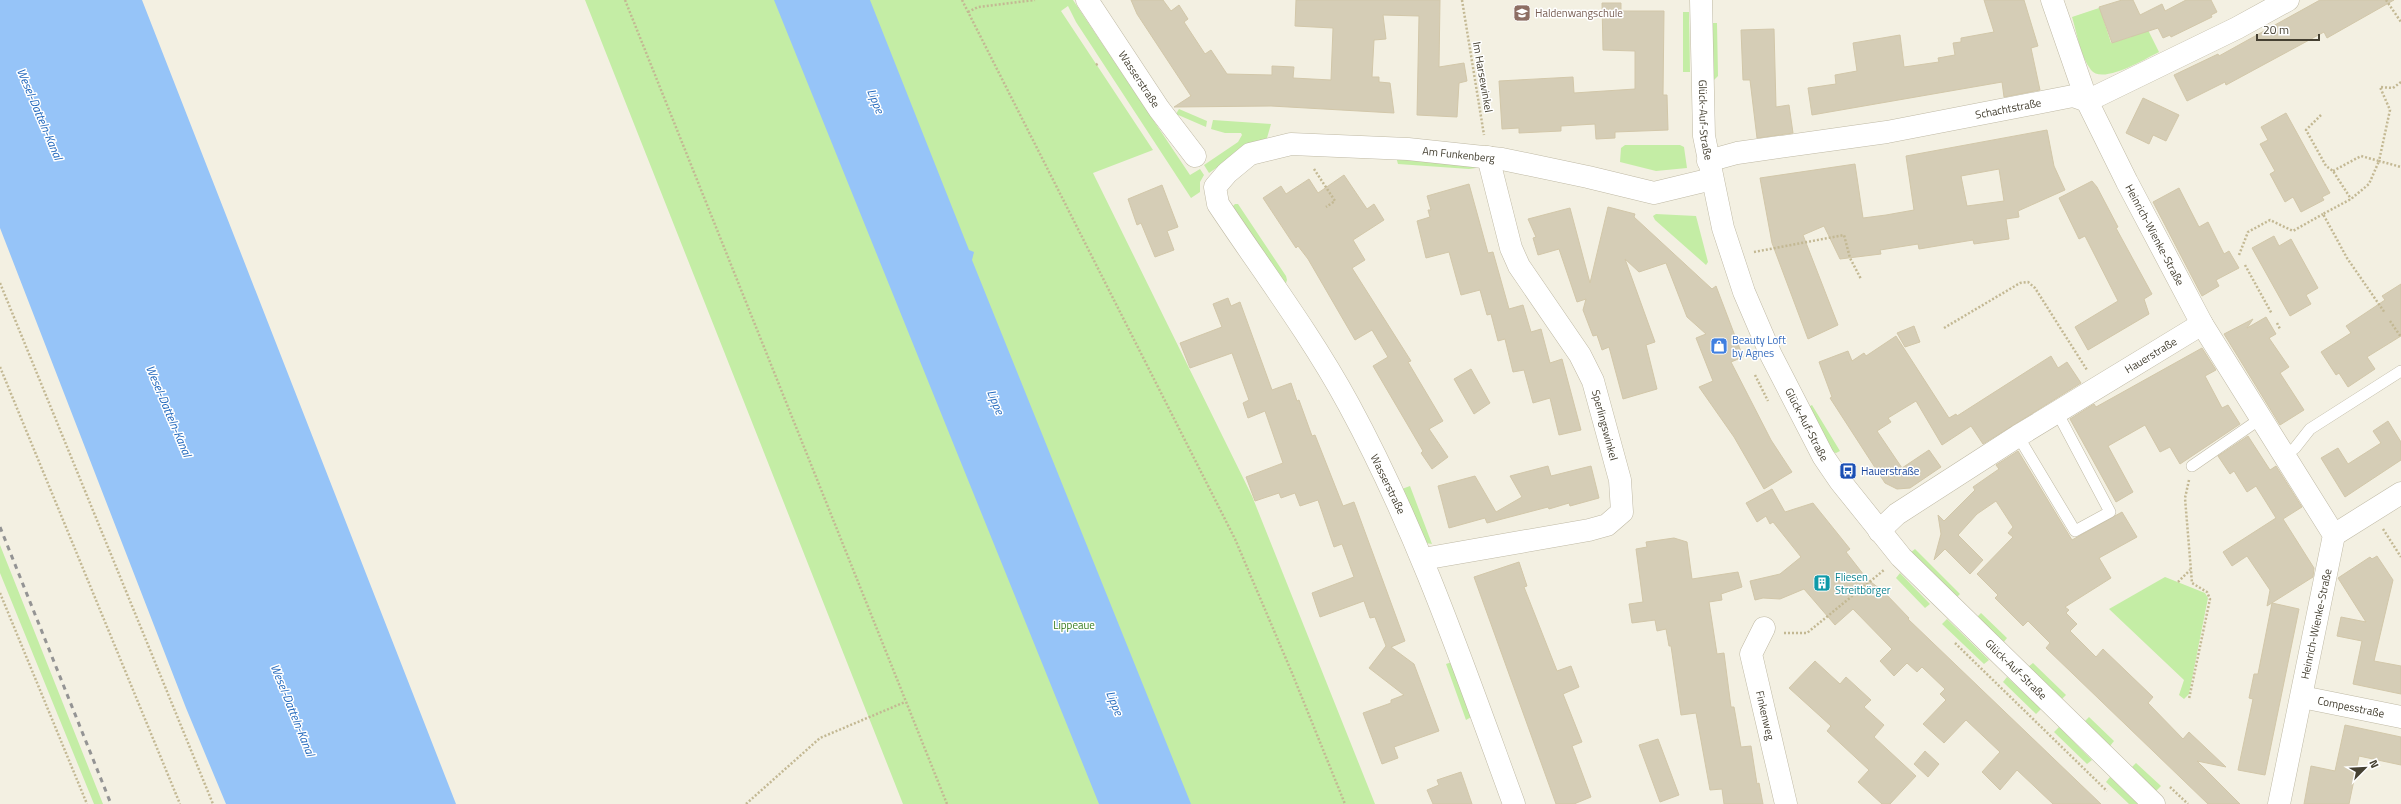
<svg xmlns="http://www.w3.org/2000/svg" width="2401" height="804" font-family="'Titillium Web',sans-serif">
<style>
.green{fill:#c4eda5}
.water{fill:#96c4f8}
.building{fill:#d5cdb6;stroke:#d2c7a9;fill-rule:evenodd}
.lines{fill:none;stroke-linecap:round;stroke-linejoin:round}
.lane-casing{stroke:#bfb9a4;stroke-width:12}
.street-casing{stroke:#bfb9a4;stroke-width:23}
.path{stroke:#c3b893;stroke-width:2.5;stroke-dasharray:2 2;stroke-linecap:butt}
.lane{stroke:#fff;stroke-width:11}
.street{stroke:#fff;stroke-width:22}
.rail{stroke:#949494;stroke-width:3;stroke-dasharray:5 5;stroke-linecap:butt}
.labels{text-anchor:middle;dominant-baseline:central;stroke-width:3;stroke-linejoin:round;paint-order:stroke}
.education-label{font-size:11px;fill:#785e54;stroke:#fff;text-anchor:start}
.street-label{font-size:11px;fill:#454032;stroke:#fff}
.shop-label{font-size:11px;fill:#366cbe;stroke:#fff;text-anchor:start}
.transit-label{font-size:11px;fill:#164399;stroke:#fff;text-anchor:start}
.culture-label{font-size:11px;fill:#0d838f;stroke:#fff;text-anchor:start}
.park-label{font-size:11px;fill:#377d1f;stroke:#fff}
.water-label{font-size:12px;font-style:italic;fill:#2067bc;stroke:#fff}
</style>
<rect width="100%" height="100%" fill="#f3f0e2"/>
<!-- green -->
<path class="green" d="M 585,0 L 1073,0 L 1190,175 L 1200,169 L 1204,175 L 1200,182 L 1200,192 L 1191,198 L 1076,22 L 1068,6 L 1061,11 L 1153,150 L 1093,173 L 1252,496 L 1375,804 L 903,804 Z
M 2114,3 L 2103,18 L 2111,43 L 2131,37 L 2126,20 L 2144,22 L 2159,52 C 2145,59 2102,85 2091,70 C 2080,56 2077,33 2072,17 Z
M 1683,12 L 1689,12 L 1690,72 L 1683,72 Z
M 1711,23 L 1717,23 L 1718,76 L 1714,80 Z
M 1179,109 L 1207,121 L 1206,127 L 1176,114 Z
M 1213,120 L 1271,124 L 1267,138 L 1245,148 L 1209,173 L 1204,165 L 1238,142 L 1242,135 L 1241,133 L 1225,133 L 1211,129 Z
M 1625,145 L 1680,145 L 1684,147 L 1687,168 L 1656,171 L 1620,162 L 1621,148 Z
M 1396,157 L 1475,164 L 1476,168 L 1469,169 L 1398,164 Z
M 1235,204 L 1238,204 L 1286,276 L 1287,280 L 1284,289 L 1232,207 Z
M 1656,214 L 1696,216 L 1708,262 L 1706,265 L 1655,220 L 1653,216 Z
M 1812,405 L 1840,451 L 1836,453 L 1833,452 L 1808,407 Z
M 1410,486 L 1432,544 L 1426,543 L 1402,489 Z
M 0,545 L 103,804 L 94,804 L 0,573 Z
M 1915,549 L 1960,594 L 1956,598 L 1910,553 Z
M 1900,573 L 1930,604 L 1925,608 L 1896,578 Z
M 2165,577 L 2205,593 L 2208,598 L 2189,694 L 2184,699 L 2179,695 L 2184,680 L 2109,609 Z
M 1981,613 L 2007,638 L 2003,643 L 1976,618 Z
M 1947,619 L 1989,660 L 1984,664 L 1942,624 Z
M 1452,662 L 1473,716 L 1466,720 L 1446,664 Z
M 2033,663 L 2066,695 L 2062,699 L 2028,667 Z
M 2007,677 L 2041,709 L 2036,714 L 2003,682 Z
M 2089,717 L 2114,741 L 2110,746 L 2084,722 Z
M 2059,727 L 2092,760 L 2087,764 L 2054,732 Z
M 2136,763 L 2161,786 L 2156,791 L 2132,767 Z
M 2110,777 L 2138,804 L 2129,804 L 2106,782 Z"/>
<!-- water -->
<path class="water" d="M 0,0 L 142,0 L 456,804 L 226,804 L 186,708 L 0,228 Z
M 774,0 L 870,0 L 969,250 L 974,252 L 972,260 L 1191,804 L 1099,804 Z"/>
<!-- building -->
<path class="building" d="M 1131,0 L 1163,0 L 1171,11 L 1179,5 L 1188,19 L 1184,22 L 1205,54 L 1211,50 L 1227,74 L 1272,75 L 1272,66 L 1294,67 L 1293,78 L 1331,80 L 1333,28 L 1295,26 L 1296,0 L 1440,0 L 1439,67 L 1464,63 L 1467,81 L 1459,83 L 1457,117 L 1417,115 L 1419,16 L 1383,15 L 1386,39 L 1374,40 L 1372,77 L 1379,77 L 1379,82 L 1390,83 L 1394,113 L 1271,106 L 1174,107 L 1191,96 L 1137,14 Z
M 1984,0 L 2024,0 L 2038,46 L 2031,48 L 2040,90 L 2004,97 L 2002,82 L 1812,115 L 1808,88 L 1836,84 L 1835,75 L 1857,71 L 1853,43 L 1900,35 L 1904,67 L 1939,62 L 1938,58 L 1955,55 L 1953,43 L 1961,42 L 1961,38 L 1994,32 Z
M 2122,0 L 2133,0 L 2140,15 L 2162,4 L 2165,11 L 2186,0 L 2211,0 L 2217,12 L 2211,15 L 2212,17 L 2171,37 L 2170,35 L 2163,38 L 2158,28 L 2112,43 L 2099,7 Z
M 2320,0 L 2394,0 L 2327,38 L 2324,32 L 2226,85 L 2225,82 L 2187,101 L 2174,75 L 2218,54 L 2219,56 Z
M 1602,3 L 1621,3 L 1621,11 L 1664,11 L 1663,95 L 1667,95 L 1668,130 L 1615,132 L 1615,138 L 1596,139 L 1595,124 L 1561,126 L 1561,131 L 1519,133 L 1519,128 L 1502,129 L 1499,81 L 1573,77 L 1574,93 L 1635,89 L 1635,51 L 1603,50 Z
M 1774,29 L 1776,107 L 1789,105 L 1793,133 L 1757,138 L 1750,80 L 1743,80 L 1741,30 Z
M 2143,98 L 2179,115 L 2166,141 L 2153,135 L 2149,144 L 2126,133 Z
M 2286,113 L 2330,193 L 2322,197 L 2324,200 L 2301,212 L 2293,197 L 2285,202 L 2270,174 L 2275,171 L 2260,144 L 2268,140 L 2261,127 Z
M 2047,130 L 2054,166 L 2065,190 L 2018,211 L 2019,217 L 2006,219 L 2009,239 L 1974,244 L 1973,240 L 1919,249 L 1918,244 L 1880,250 L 1881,254 L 1840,259 L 1824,226 L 1803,235 L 1838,325 L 1808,339 L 1772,243 L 1760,178 L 1855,164 L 1863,218 L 1886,215 L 1914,210 L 1906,156 ZM 1999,169 L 2004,201 L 1967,206 L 1961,176 Z
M 1344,175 L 1367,209 L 1374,204 L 1384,220 L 1353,240 L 1365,260 L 1352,268 L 1411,361 L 1408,362 L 1443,421 L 1429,429 L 1448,457 L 1432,469 L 1421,453 L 1423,451 L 1373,366 L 1388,357 L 1372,330 L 1355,340 L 1308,259 L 1298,246 L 1296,248 L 1263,198 L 1281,186 L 1286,194 L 1309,179 L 1318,193 Z
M 2092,181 L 2097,187 L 2118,227 L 2116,228 L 2152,294 L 2144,299 L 2149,314 L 2088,350 L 2075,327 L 2118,301 L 2085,236 L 2079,239 L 2059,198 Z
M 1469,184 L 1488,253 L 1493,252 L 1509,309 L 1523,305 L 1531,332 L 1541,329 L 1550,363 L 1562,359 L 1581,430 L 1559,435 L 1550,398 L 1533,403 L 1524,370 L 1513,372 L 1505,339 L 1498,341 L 1491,314 L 1487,315 L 1480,290 L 1461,295 L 1449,252 L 1426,258 L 1417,221 L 1430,217 L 1428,210 L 1431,210 L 1427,196 Z
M 1162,185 L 1178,227 L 1167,231 L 1174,250 L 1155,257 L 1141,223 L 1137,225 L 1128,199 Z
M 2179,188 L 2199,227 L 2208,222 L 2224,254 L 2229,251 L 2239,268 L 2216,280 L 2219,286 L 2202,296 L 2153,202 Z
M 1608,207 L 1635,214 L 1634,217 L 1712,289 L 1716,286 L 1743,357 L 1731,362 L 1771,440 L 1792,472 L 1764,489 L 1734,437 L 1699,387 L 1713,381 L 1696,338 L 1706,334 L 1687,317 L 1666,263 L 1639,272 L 1625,259 L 1655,342 L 1646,345 L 1657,389 L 1623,399 L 1609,347 L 1602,350 L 1597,335 L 1593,336 L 1583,310 L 1586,299 L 1577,302 L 1559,249 L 1538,255 L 1533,238 L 1536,237 L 1528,219 L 1570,208 L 1590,283 Z
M 2274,236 L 2279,246 L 2291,239 L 2318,288 L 2306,295 L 2311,304 L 2290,316 L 2252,248 Z
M 2401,284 L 2401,336 L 2367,357 L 2375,369 L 2348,387 L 2339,373 L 2336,375 L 2321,352 L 2351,333 L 2346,326 L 2385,300 L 2382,296 Z
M 1228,298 L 1231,306 L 1240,302 L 1272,390 L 1291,383 L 1297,401 L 1299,400 L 1312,436 L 1315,435 L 1343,506 L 1354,502 L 1405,641 L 1391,647 L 1414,664 L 1439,731 L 1394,747 L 1398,758 L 1382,764 L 1363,713 L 1391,703 L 1391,700 L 1404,695 L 1369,668 L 1386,646 L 1375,617 L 1370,618 L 1364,601 L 1320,617 L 1312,593 L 1354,577 L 1342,544 L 1334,547 L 1318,500 L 1300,506 L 1295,493 L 1281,498 L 1279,493 L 1255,501 L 1246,477 L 1283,463 L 1265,411 L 1248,418 L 1243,403 L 1249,400 L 1232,353 L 1190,368 L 1180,343 L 1222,327 L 1213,304 Z
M 2266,317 L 2276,334 L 2269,338 L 2289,367 L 2280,373 L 2304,410 L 2280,425 L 2224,334 L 2253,319 L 2247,328 Z
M 1914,326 L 1920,342 L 1905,347 L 1897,333 Z
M 1896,336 L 1949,418 L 1956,414 L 1957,416 L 2051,356 L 2058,368 L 2067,362 L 2081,383 L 1983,444 L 1971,426 L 1942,445 L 1916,401 L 1888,418 L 1891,422 L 1877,431 L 1902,468 L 1929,450 L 1941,467 L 1910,488 L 1897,489 L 1885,483 L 1830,398 L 1832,397 L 1819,362 L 1848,351 L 1852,361 L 1864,353 L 1866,356 Z
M 2202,348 L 2216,370 L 2205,376 L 2222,408 L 2228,405 L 2240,424 L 2180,464 L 2170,447 L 2160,452 L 2145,425 L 2108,446 L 2133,492 L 2116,502 L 2070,419 L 2094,404 L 2096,407 Z
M 1471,369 L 1490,403 L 1474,414 L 1454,379 Z
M 2388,421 L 2401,442 L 2401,460 L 2345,497 L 2321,458 L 2338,448 L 2348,464 L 2381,443 L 2373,431 Z
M 2248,436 L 2270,470 L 2276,466 L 2302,507 L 2283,519 L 2314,568 L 2313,577 L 2267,606 L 2270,590 L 2247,556 L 2232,566 L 2223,552 L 2276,518 L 2256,486 L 2247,492 L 2234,471 L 2230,474 L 2218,456 Z
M 2018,451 L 2072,540 L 2122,512 L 2137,537 L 2099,558 L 2111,578 L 2065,607 L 2069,610 L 2066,613 L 2077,624 L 2070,631 L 2096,657 L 2103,649 L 2153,697 L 2148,703 L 2183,739 L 2189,732 L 2226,767 L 2197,761 L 2240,804 L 2208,804 L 2046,648 L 2050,643 L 2028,621 L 2023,626 L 1995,598 L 1998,595 L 1977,574 L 2013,537 L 2008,533 L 2013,527 L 1996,501 L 1977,514 L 1958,535 L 1983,560 L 1970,574 L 1945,549 L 1934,560 L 1941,534 L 1938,515 L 1944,521 L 1975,490 L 1973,487 L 1999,469 L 1996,465 Z
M 1548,466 L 1551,476 L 1591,466 L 1599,498 L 1570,506 L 1569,503 L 1549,509 L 1548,507 L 1487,523 L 1485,518 L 1449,528 L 1438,486 L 1475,476 L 1496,512 L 1522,497 L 1510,476 Z
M 1772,489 L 1785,512 L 1813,503 L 1850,549 L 1846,552 L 1867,579 L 1884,592 L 1909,618 L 1908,619 L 2101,804 L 2053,804 L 2017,770 L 2000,790 L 1982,772 L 2000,752 L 1966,720 L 1944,743 L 1923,724 L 1946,700 L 1940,694 L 1945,689 L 1922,667 L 1917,672 L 1907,663 L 1894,676 L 1880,661 L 1892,649 L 1853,609 L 1835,625 L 1804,589 L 1780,599 L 1763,598 L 1755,600 L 1750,581 L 1780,574 L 1801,557 L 1773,522 L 1770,524 L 1766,516 L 1757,522 L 1746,503 Z
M 1674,538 L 1687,542 L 1692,579 L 1738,572 L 1742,587 L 1721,594 L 1722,600 L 1709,602 L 1717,654 L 1724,653 L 1731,707 L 1734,707 L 1741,747 L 1751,746 L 1757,784 L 1759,783 L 1763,804 L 1724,804 L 1722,789 L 1710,790 L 1696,713 L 1681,715 L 1671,646 L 1669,646 L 1666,629 L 1657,631 L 1655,620 L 1632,623 L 1629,604 L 1643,602 L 1636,549 L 1647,547 L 1646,542 Z
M 2377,556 L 2393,580 L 2374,661 L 2401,666 L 2401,694 L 2353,684 L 2362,641 L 2337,636 L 2341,617 L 2366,622 L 2338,578 L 2370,557 L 2372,559 Z
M 1519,562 L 1527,586 L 1524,587 L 1557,671 L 1571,666 L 1579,687 L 1563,694 L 1582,742 L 1572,746 L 1591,797 L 1574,804 L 1556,804 L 1474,577 Z
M 2272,603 L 2299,609 L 2265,775 L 2238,770 L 2253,699 L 2249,698 L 2252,684 L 2254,674 L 2258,674 Z
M 1815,661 L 1840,684 L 1846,677 L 1871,700 L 1864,707 L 1884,725 L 1874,737 L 1916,776 L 1890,804 L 1882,804 L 1858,782 L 1869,770 L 1827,731 L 1831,726 L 1789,688 Z
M 2345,725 L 2401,737 L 2401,765 L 2359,756 L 2349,804 L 2304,804 L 2311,766 L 2335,771 Z
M 1658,739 L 1679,795 L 1660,802 L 1639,745 Z
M 1925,751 L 1939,764 L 1928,777 L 1914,764 Z
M 1461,772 L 1472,804 L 1433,804 L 1427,790 L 1439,785 L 1437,780 Z"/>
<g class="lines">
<!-- lane casing -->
<g class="lane-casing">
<path id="lane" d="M 2018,436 L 2075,531 L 2110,512 L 2057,412
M 2284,456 L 2295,448 L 2310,429 L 2401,371
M 2192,466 L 2260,419"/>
</g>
<!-- street casing -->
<g class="street-casing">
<g id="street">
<path id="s1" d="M 1087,0 L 1159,109 L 1195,156"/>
<path id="s2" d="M 1701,0 L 1704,136 L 1723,228 L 1744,292 L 1771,355 L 1823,456 L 1840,481 L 1901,557 L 2154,804"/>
<path id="s3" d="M 2052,0 L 2087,101 L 2127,182 L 2202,324 L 2334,535 L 2279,804"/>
<path id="s4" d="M 1708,161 L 1737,153 L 1887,132 L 2073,96 L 2087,101 L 2237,28 L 2288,0"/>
<path id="s5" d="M 1879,531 L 1897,514 L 2018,436 L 2202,324"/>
<path d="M 2334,535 L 2401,493"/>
<path d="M 1423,559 L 1589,530 L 1607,525 L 1622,512 L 1620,480 L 1593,381 L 1580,355 L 1519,266 L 1511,248 L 1488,157"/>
<path id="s6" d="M 1764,628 L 1751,654 L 1786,804"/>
<path id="s7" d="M 2302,697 L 2401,717"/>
<path id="s8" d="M 1514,804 C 1464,668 1418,532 1349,405 C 1311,335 1262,270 1218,204 L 1215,187 L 1227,173 L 1250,154 L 1291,144 L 1408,149 L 1502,159 L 1588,177 L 1654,193 L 1712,179"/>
</g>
</g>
<!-- path -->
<path class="path" d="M 625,0 L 947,804
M 962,0 L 1235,539 L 1292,673 L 1345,804
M 1462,0 L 1484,135
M 2386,0 L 2401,22
M 968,12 L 978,7 L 1035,0
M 1096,65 L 1099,63
M 2401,82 L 2393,88 L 2380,87 L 2390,110 L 2379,161 L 2401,167
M 2321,115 L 2306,130 L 2326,166 L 2333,171 L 2351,199
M 1314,169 L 1335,201 L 1326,207
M 2333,171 L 2361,156 L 2379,161 L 2369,184 L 2351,199 L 2323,214 L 2347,258 L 2385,313
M 1754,252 L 1844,235 L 1850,258 L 1861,279
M 2239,255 L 2248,232 L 2270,220 L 2293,231 L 2323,214
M 2245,265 L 2272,314
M 0,283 L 213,804
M 2390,321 L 2401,337
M 2277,323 L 2280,329
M 1944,328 L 2020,283 L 2028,282 L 2035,288 L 2087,370
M 0,367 L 180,804
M 1755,375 L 1768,401
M 2189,480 L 2185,498 L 2192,583 L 2207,592 L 2210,599 L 2189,699
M 2383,529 L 2401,557
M 2178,582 L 2190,570
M 0,593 L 87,804
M 1784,633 L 1807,633 L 1884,570
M 1955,643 L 2107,791
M 2170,787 L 2188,804
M 746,804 L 820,738 L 905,702"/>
<!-- lane -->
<use href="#lane" class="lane"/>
<!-- street -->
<use href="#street" class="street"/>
<!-- rail -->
<path class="rail" d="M 0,527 L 111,804"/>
</g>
<!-- icons -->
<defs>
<g id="school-square" transform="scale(0.9)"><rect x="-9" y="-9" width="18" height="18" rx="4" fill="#8d6e63" stroke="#fff"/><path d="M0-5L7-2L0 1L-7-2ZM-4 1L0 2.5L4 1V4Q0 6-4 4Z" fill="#fff"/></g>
<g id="shop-square" transform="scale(0.9)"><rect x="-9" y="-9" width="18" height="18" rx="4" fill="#3f7fe0" stroke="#fff"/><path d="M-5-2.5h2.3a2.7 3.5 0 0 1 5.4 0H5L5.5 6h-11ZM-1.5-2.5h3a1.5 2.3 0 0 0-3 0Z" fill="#fff"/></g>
<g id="bus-square" transform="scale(0.9)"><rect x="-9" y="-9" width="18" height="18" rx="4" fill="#1a4fb4" stroke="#fff"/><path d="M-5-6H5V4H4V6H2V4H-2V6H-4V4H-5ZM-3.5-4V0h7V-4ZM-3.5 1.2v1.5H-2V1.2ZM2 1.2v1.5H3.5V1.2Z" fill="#fff"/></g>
<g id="building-square" transform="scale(0.9)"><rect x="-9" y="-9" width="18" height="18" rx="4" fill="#0f9aa8" stroke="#fff"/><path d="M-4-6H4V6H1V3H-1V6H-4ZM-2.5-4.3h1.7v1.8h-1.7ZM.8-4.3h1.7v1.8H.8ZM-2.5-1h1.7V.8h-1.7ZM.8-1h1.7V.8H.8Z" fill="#fff"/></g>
</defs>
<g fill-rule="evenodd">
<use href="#school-square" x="1522" y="13"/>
<use href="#shop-square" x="1719" y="346"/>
<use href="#bus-square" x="1848" y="471"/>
<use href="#building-square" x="1822" y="583"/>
</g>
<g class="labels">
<!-- education labels -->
<g class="education-label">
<text x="1535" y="13">Haldenwangschule</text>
</g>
<!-- street labels -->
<g class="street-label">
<text transform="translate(1483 77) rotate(80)">Im Harsewinkel</text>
<text stroke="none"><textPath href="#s1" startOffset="95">Wasserstraße</textPath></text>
<text stroke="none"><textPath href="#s4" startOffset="305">Schachtstraße</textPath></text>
<text stroke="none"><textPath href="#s2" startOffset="120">Glück-Auf-Straße</textPath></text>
<text stroke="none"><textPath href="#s8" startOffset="948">Am Funkenberg</textPath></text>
<text stroke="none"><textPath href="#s3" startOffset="257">Heinrich-Wienke-Straße</textPath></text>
<text stroke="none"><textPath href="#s5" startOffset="324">Hauerstraße</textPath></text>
<text stroke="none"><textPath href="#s2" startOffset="444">Glück-Auf-Straße</textPath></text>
<text transform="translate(1605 425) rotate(75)">Sperlingswinkel</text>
<text transform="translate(1388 484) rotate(64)">Wasserstraße</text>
<text transform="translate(2316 624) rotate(-78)">Heinrich-Wienke-Straße</text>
<text stroke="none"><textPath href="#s2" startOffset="768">Glück-Auf-Straße</textPath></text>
<text stroke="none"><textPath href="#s7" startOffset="50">Compesstraße</textPath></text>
<text stroke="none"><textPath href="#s6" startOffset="92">Finkenweg</textPath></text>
</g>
<!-- shop labels -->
<g class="shop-label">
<text x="1732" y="340">Beauty Loft<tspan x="1732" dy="13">by Agnes</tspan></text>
</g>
<!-- transit labels -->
<g class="transit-label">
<text x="1861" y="471">Hauerstraße</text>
</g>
<!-- culture labels -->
<g class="culture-label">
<text x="1835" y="577">Fliesen<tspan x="1835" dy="13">Streitbörger</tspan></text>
</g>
<!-- park labels -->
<g class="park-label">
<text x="1074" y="625">Lippeaue</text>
</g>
<!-- water labels -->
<g class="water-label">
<text transform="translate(876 101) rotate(68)">Lippe</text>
<text transform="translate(40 114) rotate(67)">Wesel-Datteln-Kanal</text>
<text transform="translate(996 402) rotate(68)">Lippe</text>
<text transform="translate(169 411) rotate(67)">Wesel-Datteln-Kanal</text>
<text transform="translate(1115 703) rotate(68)">Lippe</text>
<text transform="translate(293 710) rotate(68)">Wesel-Datteln-Kanal</text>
</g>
</g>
<!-- north arrow -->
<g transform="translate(2365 768) rotate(66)" stroke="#ffffff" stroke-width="3" paint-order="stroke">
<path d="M0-3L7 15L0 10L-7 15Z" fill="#454032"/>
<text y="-6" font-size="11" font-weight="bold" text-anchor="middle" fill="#454032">N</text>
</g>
<!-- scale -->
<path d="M2257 34v6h62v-6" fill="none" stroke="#454032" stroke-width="2"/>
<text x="2263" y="34" font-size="12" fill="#454032" stroke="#ffffff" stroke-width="3" paint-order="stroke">20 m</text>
</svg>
